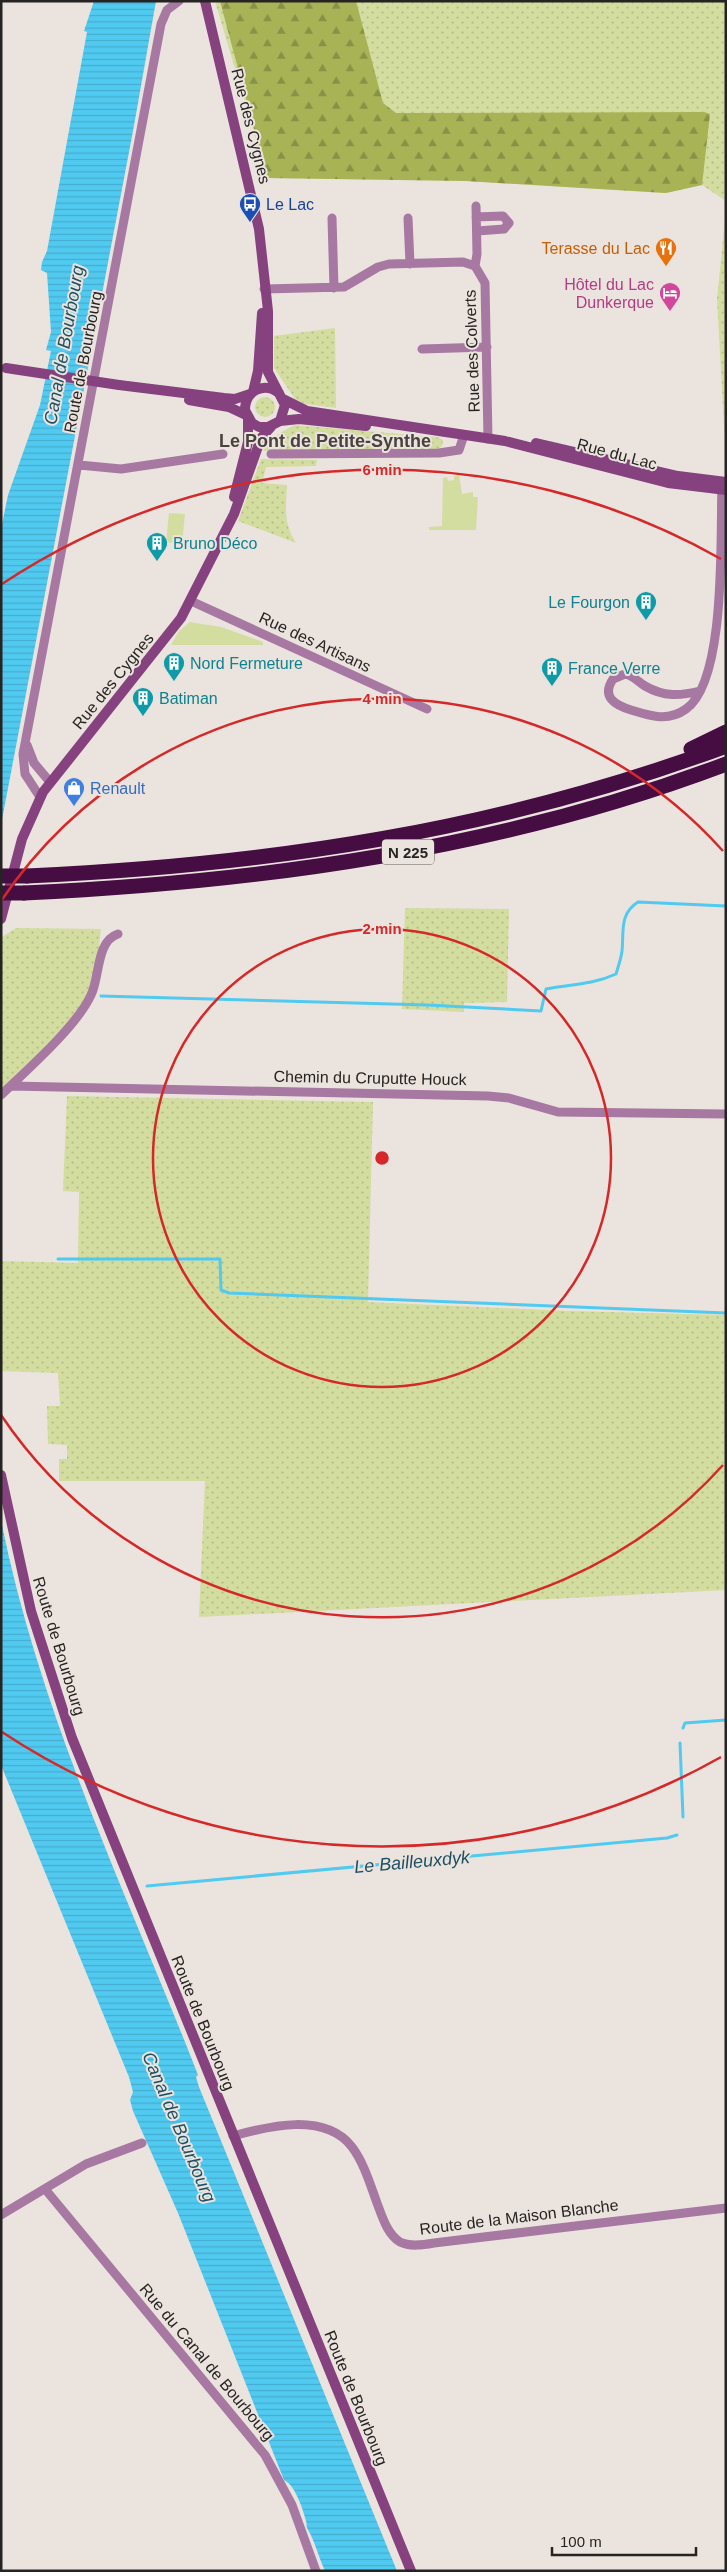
<svg xmlns="http://www.w3.org/2000/svg" width="727" height="2572" font-family="Helvetica,sans-serif">
<style>
.grass{fill:url(#grass-dots)}
.forest{fill:url(#forest-firs)}
.garden{fill:#d3dda0}
.water{fill:url(#water-rules)}
.lines{fill:none;stroke-linecap:round;stroke-linejoin:round}
.stream{stroke:#50caf0;stroke-width:3}
.street{stroke:#a778a1;stroke-width:9}
.secondary{stroke:#85427f;stroke-width:10}
.highway{stroke:#450d42;stroke-width:15}
.secondary-bridge{stroke:#85427f;stroke-width:10}
.highway-bridge{stroke:#450d42;stroke-width:15}
.ring{fill:none;stroke:#d62828;stroke-width:2.5}
.labels{text-anchor:middle;dominant-baseline:central;stroke-width:4;stroke-linejoin:round;paint-order:stroke}
.shield{fill:#ebe3de;stroke:#615d5a;stroke-width:1}
.shield-label{font-size:15px;font-weight:bold;fill:#262422}
.street-label{font-size:16px;fill:#262422;stroke:#ebe3de}
.transit-label{font-size:16px;fill:#164399;stroke:#ebe3de;text-anchor:start}
.food-label{font-size:16px;fill:#c56008;stroke:#ebe3de;text-anchor:end}
.hotel-label{font-size:16px;fill:#b23c85;stroke:#ebe3de;text-anchor:end}
.culture-label{font-size:16px;fill:#0d838f;stroke:#ebe3de;text-anchor:start}
.shop-label{font-size:16px;fill:#366cbe;stroke:#ebe3de;text-anchor:start}
.water-label{font-size:18px;font-style:italic;fill:#1e5061;stroke:#ebe3de}
.neighbourhood-label{font-size:18px;font-weight:bold;fill:#49423e;stroke:#ebe3de}
.centre{fill:#d62828;stroke:#ebe3de;stroke-width:2.5}
.ring-label{font-size:15px;text-anchor:middle;font-weight:bold;fill:#d62828;stroke:#ebe3de;stroke-width:4;stroke-linejoin:round;paint-order:stroke}
</style>
<defs>
<pattern id="grass-dots" width="8" height="8" patternUnits="userSpaceOnUse" patternTransform="scale(1.25)"><rect width="8" height="8" fill="#d3dda0"/><path d="M2 2h.1M6 6h.1" fill="none" stroke="#b5be8a" stroke-width="1.8" stroke-linecap="round"/></pattern>
<pattern id="forest-firs" width="22" height="20" patternUnits="userSpaceOnUse" patternTransform="scale(1.25)"><rect width="22" height="20" fill="#a8b355"/><path d="M5 1l3.5 6h-7zM16 11l3.5 6h-7z" fill="#899146"/></pattern>
<pattern id="water-rules" width="6" height="5" patternUnits="userSpaceOnUse" patternTransform="scale(1.25)"><rect width="6" height="5" fill="#50caf0"/><path d="M0 2.5h6" fill="none" stroke="#46adce"/></pattern>
</defs>
<rect width="100%" height="100%" fill="#ebe3de"/>
<!-- grass -->
<path class="grass" d="M 215,1 L 726,1 L 726,201 L 702,185 L 666,193 L 466,181 L 267,178 Z
M 726,209 L 726,462 L 717,299 Z
M 335,328 L 336,408 L 305,404 L 295,399 L 274,368 L 274,336 Z
M255 407a10 10 0 1 1 20 0a10 10 0 1 1-20 0Z
M 294,425 L 437,437 L 443,440 L 442,446 L 438,449 L 263,451 L 270,439 Z
M 261,459 L 317,460 L 316,466 L 266,467 L 262,483 L 287,485 C 286,508 283,523 296,543 L 238,521 Z
M 405,908 L 509,909 L 507,1002 L 464,1003 L 464,1012 L 402,1009 Z
M 16,928 L 101,929 L 96,972 L 84,1006 L 1,1092 L 1,940 L 2,937 Z
M 67,1096 L 373,1102 L 368,1302 L 568,1311 L 726,1315 L 726,1590 L 199,1617 L 205,1481 L 59,1481 L 59,1459 L 67,1459 L 67,1445 L 48,1444 L 47,1406 L 60,1406 L 58,1373 L 1,1371 L 1,1261 L 78,1263 L 79,1192 L 63,1191 Z"/>
<!-- forest -->
<path class="forest" d="M 220,1 L 356,1 L 383,103 L 396,113 L 704,112 L 710,114 L 702,185 L 666,193 L 466,181 L 267,178 Z"/>
<!-- garden -->
<path class="garden" d="M 459,475 L 462,494 L 473,492 L 473,497 L 478,497 L 476,530 L 429,530 L 429,527 L 442,526 L 443,478 L 447,477 L 448,481 L 454,480 L 454,476 Z
M 169,513 L 185,514 L 182,544 L 166,542 Z
M 190,622 L 221,627 L 263,642 L 263,645 L 171,645 L 179,631 Z"/>
<!-- water -->
<path class="water" d="M 94,1 L 156,1 L 133,131 L 1,825 L 1,529 L 8,495 L 40,405 L 51,351 L 46,350 L 51,332 L 47,273 L 41,270 L 42,262 L 47,251 L 87,32 L 84,31 Z
M 1,1520 C 37,1702 116,1871 185,2042 L 198,2075 L 196,2077 L 199,2087 L 397,2571 L 325,2571 C 318,2556 315,2541 307,2528 C 306,2526 307,2523 306,2521 C 303,2509 295,2485 284,2480 L 178,2213 L 133,2111 L 130,2100 L 133,2092 L 129,2077 L 1,1765 Z"/>
<g class="lines">
<!-- stream -->
<path class="stream" d="M 101,996 L 428,1005 L 541,1011 L 546,989 C 572,984 592,985 616,974 C 618,967 621,959 622,951 C 624,932 619,914 638,902 L 726,906
M 58,1259 L 220,1259 L 221,1290 L 229,1293 L 726,1313
M 683,1728 L 685,1723 L 726,1720
M 680,1743 L 683,1817
M 147,1886 L 667,1838 L 677,1835"/>
<!-- street -->
<path class="street" d="M 476,217 L 503,216 L 509,223 L 504,229 L 477,231
M 332,218 L 334,288
M 408,218 L 410,264
M 475,266 L 477,254 L 476,206
M 264,289 L 344,287 L 378,267 L 389,264 L 463,262 L 475,266 L 485,283 L 488,439
M 422,349 L 487,347
M 271,454 L 439,453 L 459,450 L 464,435
M 79,465 L 121,469 L 223,454
M 191,601 L 427,709
M 700,691 C 680,696 664,697 645,686 C 638,682 633,675 625,674 L 613,679 C 601,697 615,705 631,710 C 650,716 668,722 686,709 C 727,681 720,532 722,484
M 27,745 L 34,763 L 50,782
M 40,797 L 25,774 L 23,754 L 161,24 L 167,10 L 179,1
M 11,1086 L 488,1096 L 509,1098 L 558,1112 L 726,1114
M 1,1095 C 27,1070 77,1026 91,995 C 100,977 96,941 118,934
M 233,2136 C 269,2126 325,2112 352,2147 C 364,2163 370,2184 377,2203 C 382,2216 387,2234 400,2242 C 410,2247 423,2245 434,2243 L 726,2208
M 45,2189 L 265,2455 L 292,2505 L 316,2571
M 1,2215 L 86,2164 L 142,2143"/>
<!-- secondary -->
<path class="secondary" d="M 205,1 L 259,229 L 268,311 L 268,372 L 285,405 L 280,421 L 268,427 L 259,427 L 252,423 L 245,410 C 245,391 264,381 279,393
M 119,385 L 224,398 L 235,399 L 250,394
M 253,392 L 258,371 L 262,313
M 283,399 L 307,411 L 505,441 L 668,483 L 726,490
M 189,400 L 229,407 L 246,415
M 280,421 L 299,419 L 366,426
M 536,443 L 678,476 L 726,482
M 234,497 L 248,442 L 248,418
M 1,919 L 22,839 L 43,792 L 181,618 L 234,514 L 261,438 L 271,427
M 1,1475 L 31,1611 L 72,1738 L 411,2571"/>
<!-- highway -->
<path class="highway" d="M 691,749 L 726,732
M 27,876 C 270,865 497,831 726,746
M 24,893 C 263,882 501,849 726,764"/>
<!-- secondary-bridge -->
<path class="secondary-bridge" d="M 6,368 L 119,385"/>
<!-- highway-bridge -->
<path class="highway-bridge" d="M 1,876 L 27,876
M 1,893 L 24,893"/>
</g>
<!-- distance rings -->
<g class="ring">
<circle cx="382" cy="1158" r="229"/>
<path d="M723 1465A459 459 0 0 1 1 1415M1 901A459 459 0 0 1 723 851"/>
<path d="M721 1757A688 688 0 0 1 2 1732M2 584A688 688 0 0 1 721 559"/>
</g>
<!-- icons -->
<defs>
<g id="bus-pin" transform="scale(1.125)"><path d="M0 17L-7.5 6A9.5 9.5 0 1 1 7.5 6Z" fill="#1a4fb4" stroke="#ebe3de"/><path d="M-5-6H5V4H4V6H2V4H-2V6H-4V4H-5ZM-3.5-4V0h7V-4ZM-3.5 1.2v1.5H-2V1.2ZM2 1.2v1.5H3.5V1.2Z" fill="#fff"/></g>
<g id="restaurant-pin" transform="scale(1.125)"><path d="M0 17L-7.5 6A9.5 9.5 0 1 1 7.5 6Z" fill="#e8710a" stroke="#ebe3de"/><path d="M-5-6h1v4h1v-4h1v4h1v-4h1v5L-1.5 .5V6h-2V.5L-5-1ZM5-6V6H3V1.5H1.5Q1.5-4 5-6Z" fill="#fff"/></g>
<g id="hotel-pin" transform="scale(1.125)"><path d="M0 17L-7.5 6A9.5 9.5 0 1 1 7.5 6Z" fill="#d1479c" stroke="#ebe3de"/><path d="M-6-4.5h1.5V1H6V5H4.5V3h-9V5H-6ZM-4 0a1.8 1.8 0 1 1 3.6 0ZM.5 0V-2.5h3Q6-2.5 6 0Z" fill="#fff"/></g>
<g id="building-pin" transform="scale(1.125)"><path d="M0 17L-7.5 6A9.5 9.5 0 1 1 7.5 6Z" fill="#0f9aa8" stroke="#ebe3de"/><path d="M-4-6H4V6H1V3H-1V6H-4ZM-2.5-4.3h1.7v1.8h-1.7ZM.8-4.3h1.7v1.8H.8ZM-2.5-1h1.7V.8h-1.7ZM.8-1h1.7V.8H.8Z" fill="#fff"/></g>
<g id="shop-pin" transform="scale(1.125)"><path d="M0 17L-7.5 6A9.5 9.5 0 1 1 7.5 6Z" fill="#3f7fe0" stroke="#ebe3de"/><path d="M-5-2.5h2.3a2.7 3.5 0 0 1 5.4 0H5L5.5 6h-11ZM-1.5-2.5h3a1.5 2.3 0 0 0-3 0Z" fill="#fff"/></g>
</defs>
<g fill-rule="evenodd">
<use href="#bus-pin" x="250" y="204"/>
<use href="#restaurant-pin" x="666" y="248"/>
<use href="#hotel-pin" x="670" y="293"/>
<use href="#building-pin" x="157" y="543"/>
<use href="#building-pin" x="646" y="602"/>
<use href="#building-pin" x="174" y="663"/>
<use href="#building-pin" x="552" y="668"/>
<use href="#building-pin" x="143" y="698"/>
<use href="#shop-pin" x="74" y="788"/>
</g>
<g class="labels">
<!-- shield labels -->
<rect class="shield" x="382" y="839.5" width="52" height="25" rx="4"/>
<g class="shield-label">
<text x="408" y="852">N 225</text>
</g>
<!-- street labels -->
<g class="street-label">
<text transform="translate(251 126) rotate(76)">Rue des Cygnes</text>
<text transform="translate(472 351) rotate(-92)">Rue des Colverts</text>
<text transform="translate(83 362) rotate(-79)">Route de Bourbourg</text>
<text transform="translate(617 454) rotate(15)">Rue du Lac</text>
<text transform="translate(315 642) rotate(25)">Rue des Artisans</text>
<text transform="translate(113 681) rotate(-51)">Rue des Cygnes</text>
<text transform="translate(370 1078) rotate(1)">Chemin du Cruputte Houck</text>
<text transform="translate(59 1646) rotate(73)">Route de Bourbourg</text>
<text transform="translate(203 2023) rotate(68)">Route de Bourbourg</text>
<text transform="translate(519 2217) rotate(-7)">Route de la Maison Blanche</text>
<text transform="translate(207 2362) rotate(50)">Rue du Canal de Bourbourg</text>
<text transform="translate(356 2398) rotate(68)">Route de Bourbourg</text>
</g>
<!-- transit labels -->
<g class="transit-label">
<text x="266" y="204">Le Lac</text>
</g>
<!-- food labels -->
<g class="food-label">
<text x="650" y="248">Terasse du Lac</text>
</g>
<!-- hotel labels -->
<g class="hotel-label">
<text x="654" y="284">Hôtel du Lac<tspan x="654" dy="18">Dunkerque</tspan></text>
</g>
<!-- culture labels -->
<g class="culture-label">
<text x="173" y="543">Bruno Déco</text>
<text x="630" y="602" text-anchor="end">Le Fourgon</text>
<text x="190" y="663">Nord Fermeture</text>
<text x="568" y="668">France Verre</text>
<text x="159" y="698">Batiman</text>
</g>
<!-- shop labels -->
<g class="shop-label">
<text x="90" y="788">Renault</text>
</g>
<!-- water labels -->
<g class="water-label">
<text transform="translate(64 345) rotate(-80)">Canal de Bourbourg</text>
<text transform="translate(412 1862) rotate(-5)">Le Bailleuxdyk</text>
<text transform="translate(179 2127) rotate(67)">Canal de Bourbourg</text>
</g>
<!-- neighbourhood labels -->
<g class="neighbourhood-label">
<text x="325" y="441">Le Pont de Petite-Synthe</text>
</g>
</g>
<circle cx="382" cy="1158" r="8" class="centre"/>
<g class="ring-label">
<text x="382" y="475">6 min</text>
<text x="382" y="704">4 min</text>
<text x="382" y="934">2 min</text>
</g>
<!-- border -->
<rect width="727" height="2572" fill="none" stroke="#262422" stroke-width="5"/>
<!-- scale -->
<path d="M552 2547v8h144v-8" fill="none" stroke="#262422" stroke-width="2.5"/>
<text x="560" y="2547" font-size="15" fill="#262422" stroke="#ebe3de" stroke-width="4" paint-order="stroke">100 m</text>
</svg>
